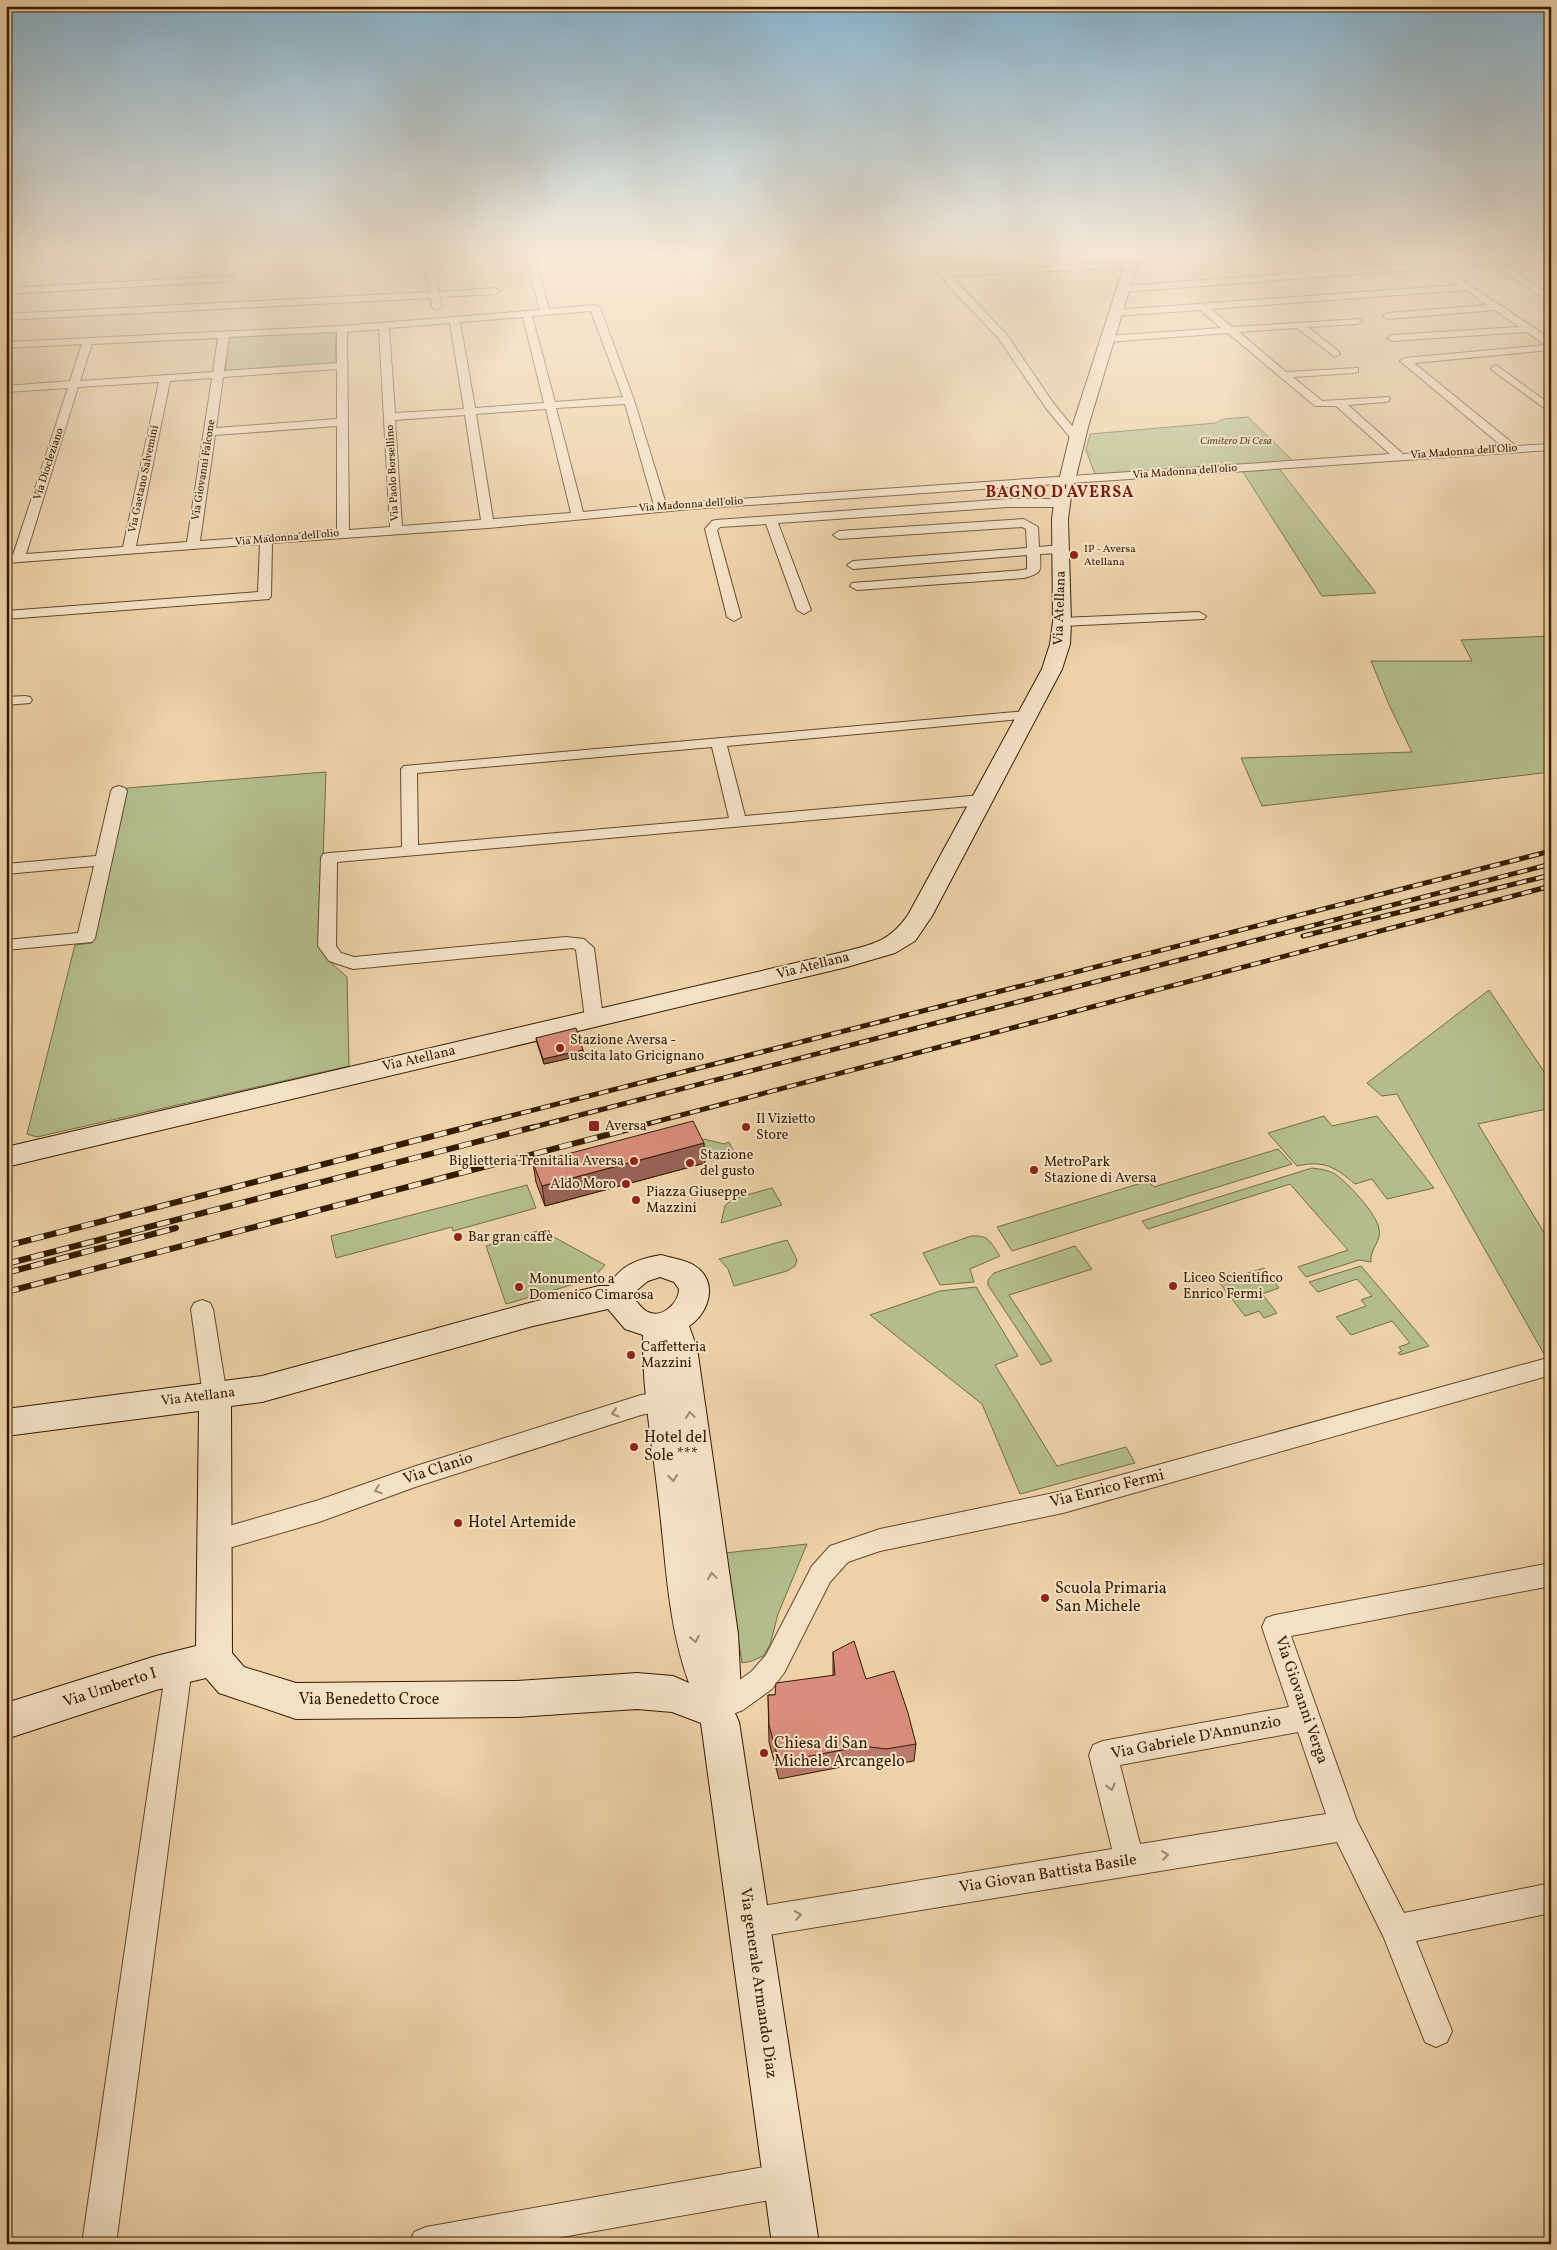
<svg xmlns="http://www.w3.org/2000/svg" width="1557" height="2250" font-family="Vollkorn,serif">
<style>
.green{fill:#b3bd8b;stroke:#746c46}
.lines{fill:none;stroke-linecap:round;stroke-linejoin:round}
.minor-casing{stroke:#63492a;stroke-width:2}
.secondary-casing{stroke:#351c00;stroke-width:2}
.minor{fill:#f3e1c6;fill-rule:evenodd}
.secondary{fill:#f3e1c6;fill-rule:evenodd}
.rail-far1-casing{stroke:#351c00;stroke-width:5}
.rail-casing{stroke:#351c00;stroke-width:6}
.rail-far1{stroke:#f3e1c6;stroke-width:3;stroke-dasharray:10;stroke-linecap:butt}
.rail{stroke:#f3e1c6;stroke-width:4.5;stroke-dasharray:13;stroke-linecap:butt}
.wall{fill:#bb796b;stroke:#351c00}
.shaded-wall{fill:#986357;stroke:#351c00}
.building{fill:#d98d7c;stroke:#351c00}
.oneway{stroke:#9e886d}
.poi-dot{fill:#8f2418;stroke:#f3e1c6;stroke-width:2}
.labels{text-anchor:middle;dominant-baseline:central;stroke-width:4;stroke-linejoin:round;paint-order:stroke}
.far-park-label{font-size:11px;font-style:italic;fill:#5b4c2a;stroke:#f3e1c6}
.far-street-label{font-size:11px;fill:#351c00;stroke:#f3e1c6}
.far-poi-label{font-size:11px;fill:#351c00;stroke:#f3e1c6;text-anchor:start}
.street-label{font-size:14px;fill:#351c00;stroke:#f3e1c6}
.poi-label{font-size:14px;fill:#351c00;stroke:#f3e1c6;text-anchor:start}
.far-district-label{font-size:16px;font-weight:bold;letter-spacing:1px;fill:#7a1f14;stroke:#f3e1c6}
.near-poi-label{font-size:16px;fill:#351c00;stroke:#f3e1c6;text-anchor:start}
.near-street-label{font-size:16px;fill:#351c00;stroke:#f3e1c6}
</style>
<rect width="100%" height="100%" fill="#edd1a7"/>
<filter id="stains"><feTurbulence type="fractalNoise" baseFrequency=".004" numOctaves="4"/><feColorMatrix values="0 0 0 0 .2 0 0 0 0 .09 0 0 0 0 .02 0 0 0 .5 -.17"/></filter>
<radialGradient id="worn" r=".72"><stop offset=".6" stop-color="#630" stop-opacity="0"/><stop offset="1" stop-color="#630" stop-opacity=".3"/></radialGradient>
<!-- green -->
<path class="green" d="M 336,331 L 335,364 L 225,372 L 229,336 Z
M 1248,417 L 1293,461 L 1096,477 L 1086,450 L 1090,434 L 1216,423 L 1223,419 Z
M 1277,466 L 1376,593 L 1322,596 L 1241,469 Z
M 1551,636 L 1551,772 L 1262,806 L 1241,758 L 1412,752 L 1390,707 L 1371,661 L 1472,661 L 1461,640 Z
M 326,772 L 320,945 L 330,962 L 347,977 L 349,1066 L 37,1137 L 27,1134 L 75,945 L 92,943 L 127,788 Z
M 1489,990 L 1551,1082 L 1551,1108 L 1478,1124 L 1551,1244 L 1551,1352 L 1544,1354 L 1397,1094 L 1382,1096 L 1367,1083 Z
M 1324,1116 L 1332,1126 L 1377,1116 L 1434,1188 L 1387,1199 L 1372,1179 L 1355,1184 C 1335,1167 1324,1160 1297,1166 L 1268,1133 Z
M 704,1139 L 724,1144 L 729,1142 L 735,1154 L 711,1161 L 701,1140 Z
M 1278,1149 L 1292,1164 L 1012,1251 L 997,1227 L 1148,1181 L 1154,1187 Z
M 1312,1168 C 1320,1169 1328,1170 1335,1174 C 1347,1182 1377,1214 1379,1229 C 1382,1241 1369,1250 1371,1262 L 1359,1260 L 1306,1277 L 1298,1267 L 1348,1250 L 1290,1184 L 1148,1229 L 1142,1221 Z
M 527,1185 L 536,1208 L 453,1231 L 452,1227 L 336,1258 L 331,1236 Z
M 772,1188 L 782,1205 L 721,1223 L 725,1206 L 732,1199 Z
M 541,1230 L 605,1265 L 592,1279 L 506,1304 L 486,1246 Z
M 971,1236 C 990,1235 990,1242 1000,1256 L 970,1269 L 974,1282 L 940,1285 L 923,1253 Z
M 787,1240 L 797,1260 L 795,1266 L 787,1271 L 734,1286 L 728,1269 L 719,1259 Z
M 1075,1246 L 1092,1269 L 1009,1295 L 1052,1361 L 1041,1365 L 988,1285 L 988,1280 L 994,1273 Z
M 1361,1266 L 1429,1346 L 1400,1355 L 1398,1353 L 1402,1351 L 1399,1347 L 1410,1343 L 1392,1321 L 1351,1335 L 1336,1317 L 1366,1306 L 1361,1300 L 1372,1296 L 1357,1279 L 1318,1292 L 1309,1282 Z
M 1264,1268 L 1279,1288 L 1262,1294 L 1277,1313 L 1264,1318 L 1259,1311 L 1245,1316 L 1219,1282 Z
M 976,1287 L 1018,1356 L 995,1365 L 1057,1466 L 1126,1447 L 1135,1463 L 1020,1494 L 982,1404 L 870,1315 L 940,1291 Z
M 807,1544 L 778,1614 L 770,1645 L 763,1656 L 752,1661 L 742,1663 L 725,1553 Z"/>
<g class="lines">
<!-- minor casing -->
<g class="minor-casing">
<path id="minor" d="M 171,254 L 229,254 L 225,257 L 6,269 L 6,263 Z
M 525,254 L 534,254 L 549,309 L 595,305 L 600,308 L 634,400 L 666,504 L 1390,454 L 1336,406 L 1315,406 L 1228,333 L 1107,342 L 1102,339 L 1107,336 L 1221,328 L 1200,310 L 1115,316 L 1110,313 L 1115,310 L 1459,285 L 1451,279 L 1456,276 L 1551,339 L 1551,350 L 1414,363 L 1516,446 L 1551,444 L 1551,450 L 691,509 L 488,528 L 272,543 L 271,596 L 269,599 L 6,619 L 6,611 L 258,592 L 260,544 L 6,563 L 6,555 L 13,555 L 68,388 L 6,392 L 6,386 L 70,381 L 82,344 L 6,348 L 6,342 L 342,326 L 540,310 ZM 1466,290 L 1487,305 L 1388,313 L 1383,316 L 1388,319 L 1495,310 L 1519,327 L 1392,335 L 1387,338 L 1392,341 L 1527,332 L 1545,345 L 1405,358 L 1400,361 L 1503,447 L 1403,454 L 1348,405 L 1385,402 L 1389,401 L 1390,399 L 1389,397 L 1322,401 L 1293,377 L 1354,373 L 1358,372 L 1358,368 L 1286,372 L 1239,332 L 1297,328 L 1335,357 L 1340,354 L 1339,352 L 1308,327 L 1357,324 L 1362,321 L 1360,319 L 1232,327 L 1211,309 ZM 591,311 L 623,397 L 555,402 L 532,316 ZM 523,317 L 544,403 L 475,408 L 460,322 ZM 450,323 L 464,409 L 395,413 L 389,328 ZM 379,329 L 390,527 L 349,530 L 347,332 ZM 337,332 L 337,363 L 224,371 L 229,337 ZM 218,338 L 213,372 L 80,381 L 92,344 ZM 337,369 L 337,419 L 216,428 L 223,377 ZM 212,378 L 187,542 L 136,546 L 170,381 ZM 159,382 L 123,547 L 26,554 L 78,387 ZM 625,404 L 654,505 L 583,512 L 556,408 ZM 546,409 L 571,513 L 493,519 L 476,414 ZM 465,415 L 481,520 L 402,526 L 395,420 ZM 337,426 L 337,531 L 200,541 L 215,435 Z
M 927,254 L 936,254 L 947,271 L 1134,262 L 1134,266 L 1131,267 L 951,276 L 1007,335 L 1054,404 L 1081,437 L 1083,439 L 1081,441 L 1073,441 L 1046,408 L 999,339 L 948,285 Z
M 1263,254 L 1273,254 L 1298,273 L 1485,259 L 1489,257 L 1551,254 L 1551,260 L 1501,263 L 1551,295 L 1551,302 L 1490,264 L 1123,292 L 1118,289 L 1123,286 L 1287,274 Z
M 431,269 L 436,272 L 439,292 L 495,288 L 500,291 L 495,294 L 440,297 L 442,307 L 437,310 L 432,307 L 431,298 L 6,320 L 6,314 L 430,292 L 426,272 Z
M 229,276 L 232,277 L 232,281 L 6,294 L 6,288 Z
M 1496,365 L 1551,405 L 1551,413 L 1492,370 L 1491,368 Z
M 1008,499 L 1063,499 L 1069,503 L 1063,507 L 1008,507 L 778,523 L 811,610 L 804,614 L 797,610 L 766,524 L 720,527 L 717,530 L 741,617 L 734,621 L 727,617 L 705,529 L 712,521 L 716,520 Z
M 1024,519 L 1038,527 L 1039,547 L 1061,545 L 1067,549 L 1061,553 L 1040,554 C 1041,572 1042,573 1024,578 L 857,590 L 850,586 L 852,583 L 1023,570 L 1027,569 L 1027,555 L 853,569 L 847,565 L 853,561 L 1027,548 L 1026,529 L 1022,527 L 839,539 L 833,535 L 839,531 Z
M 1199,612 L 1206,616 L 1204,619 L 1062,626 L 1055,622 L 1062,618 Z
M 25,696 L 30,697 L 32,700 L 30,703 L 6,705 L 6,697 Z
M 1027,711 L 1032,712 L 1034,715 L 1032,718 L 727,746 L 745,816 L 982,795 L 988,797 L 990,800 L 988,803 L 982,805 L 337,862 L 336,946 L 341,953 L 354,957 L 566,937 L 584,939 L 594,948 L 603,1018 L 601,1022 L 594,1024 L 587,1022 L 585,1018 L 576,950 L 573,948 L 353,969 L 329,961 L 318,946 L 321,858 L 323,854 L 329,853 L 402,847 L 401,769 L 404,766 ZM 712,747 L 729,818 L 418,845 L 417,773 Z
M 119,786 L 125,788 L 127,791 L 95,938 L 92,942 L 6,950 L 6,940 L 78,933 L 94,866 L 6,874 L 6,864 L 96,856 L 111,791 L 113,788 Z
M 202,1300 L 210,1303 L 213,1309 L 227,1396 L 223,1403 L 215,1406 L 207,1403 L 203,1396 L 191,1309 L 194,1303 Z
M 1551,1357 L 1551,1375 L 1063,1513 L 880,1551 L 848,1562 L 830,1582 L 784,1673 L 772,1689 L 743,1710 L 733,1714 L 723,1710 L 719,1701 L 723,1692 L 752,1671 L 766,1655 L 812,1566 L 830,1546 L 880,1529 L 1063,1491 Z
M 663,1392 L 671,1395 L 675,1402 L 671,1409 L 641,1415 L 418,1486 L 319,1522 L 215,1552 L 206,1549 L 202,1541 L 206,1533 L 215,1530 L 319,1500 L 416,1466 L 641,1395 Z
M 1551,1563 L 1551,1586 L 1291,1636 L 1357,1821 L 1404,1913 L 1551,1883 L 1551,1913 L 1416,1941 L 1452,2031 L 1447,2042 L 1436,2047 L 1425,2042 L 1384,1938 L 1337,1842 L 750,1938 L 739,1934 L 735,1923 L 739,1912 L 750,1908 L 1112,1849 L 1089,1755 L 1093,1745 L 1103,1741 L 1289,1707 L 1262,1627 L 1266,1618 L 1275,1615 ZM 1298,1732 L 1326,1814 L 1140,1844 L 1120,1765 Z
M 179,1654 L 189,1658 L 192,1667 L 116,2244 L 82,2244 L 166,1667 L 169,1658 Z
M 787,2163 L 799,2168 L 804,2180 L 799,2192 L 787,2197 L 523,2244 L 409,2244 L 414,2232 L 426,2227 Z"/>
</g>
<!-- secondary casing -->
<g class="secondary-casing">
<path id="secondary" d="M 1128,254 L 1140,254 L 1088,427 L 1071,497 L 1068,519 L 1071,622 L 1070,644 L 1062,669 L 932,916 L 915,941 L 895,953 L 847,967 L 6,1167 L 6,1147 L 843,952 C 873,944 889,942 908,915 L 1042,669 L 1050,644 L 1053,622 L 1052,519 L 1055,497 L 1072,427 Z
M 661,1255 C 671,1258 687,1260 695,1266 C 719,1282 709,1313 689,1326 L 697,1348 L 738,1634 L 741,1694 L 735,1707 L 731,1708 L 733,1709 L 739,1722 L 819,2244 L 772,2244 L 701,1723 L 672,1712 L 637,1709 L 517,1717 L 296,1719 L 219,1693 L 206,1678 L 156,1690 L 6,1739 L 6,1703 L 156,1656 L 196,1646 L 199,1411 L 6,1436 L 6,1409 L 262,1376 L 533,1302 L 599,1286 L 609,1286 C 620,1265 638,1259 661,1255 ZM 660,1277 L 674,1282 L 679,1289 C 679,1302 663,1319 648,1312 C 643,1310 640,1305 636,1301 L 637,1290 L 648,1281 ZM 608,1309 L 625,1329 L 643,1335 C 642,1389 652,1442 658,1495 C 666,1558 667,1623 689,1683 L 673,1676 L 637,1673 L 517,1681 L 296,1683 L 244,1667 L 232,1653 L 231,1406 L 262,1402 L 533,1326 Z"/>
</g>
<!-- minor -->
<use href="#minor" class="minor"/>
<!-- secondary -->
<use href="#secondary" class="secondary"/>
<!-- rail-far1 casing -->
<g class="rail-far1-casing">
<path id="rail-far1" d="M 1303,936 L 1551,875
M 463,1128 L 1551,851
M 530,1128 L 1551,864
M 632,1128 L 1551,886"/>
</g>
<!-- rail casing -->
<g class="rail-casing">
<path id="rail" d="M 6,1246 L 468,1127
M 6,1264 L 534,1127
M 6,1273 L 176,1228
M 6,1292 L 637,1127"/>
</g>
<!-- rail-far1 -->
<use href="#rail-far1" class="rail-far1"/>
<!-- rail -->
<use href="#rail" class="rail"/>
</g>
<!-- wall -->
<path class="wall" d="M 951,254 L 1030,254 L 1029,262 L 960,266 Z
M 536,1038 L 583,1050 L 584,1055 L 544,1064 L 537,1043 Z
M 533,1163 L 705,1163 L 545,1206 L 536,1182 Z
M 833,1652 L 866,1679 L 916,1744 L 914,1761 L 884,1766 L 862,1763 L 779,1779 L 769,1742 L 768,1695 L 775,1695 L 833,1676 Z"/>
<!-- shaded-wall -->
<path class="shaded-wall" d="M 583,1050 L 584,1055 L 544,1064 L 543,1059 Z
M 704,1143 L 705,1163 L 545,1206 L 542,1186 Z"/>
<!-- building -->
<path class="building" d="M 576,1028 L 583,1050 L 543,1059 L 536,1038 Z
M 693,1121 L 704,1143 L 542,1186 L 533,1163 Z
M 854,1641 L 866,1679 L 894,1671 L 908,1713 L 916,1744 L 886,1749 L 863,1746 L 779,1762 L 769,1725 L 768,1695 L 775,1695 L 776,1683 L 835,1675 L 833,1652 Z"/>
<!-- one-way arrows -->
<defs><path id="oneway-chevron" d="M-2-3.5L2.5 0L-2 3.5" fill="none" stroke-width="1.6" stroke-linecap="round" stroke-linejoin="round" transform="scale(1.25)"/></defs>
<g class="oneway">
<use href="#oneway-chevron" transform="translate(615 1413) rotate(163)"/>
<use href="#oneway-chevron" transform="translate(690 1415) rotate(-98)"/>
<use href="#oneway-chevron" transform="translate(673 1478) rotate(83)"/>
<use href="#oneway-chevron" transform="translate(378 1490) rotate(160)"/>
<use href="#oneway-chevron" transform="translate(712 1576) rotate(-98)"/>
<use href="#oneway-chevron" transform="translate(695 1639) rotate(79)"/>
<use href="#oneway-chevron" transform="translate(1111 1787) rotate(76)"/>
<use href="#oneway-chevron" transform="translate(1165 1855) rotate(-9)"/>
<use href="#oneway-chevron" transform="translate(798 1915) rotate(-9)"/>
</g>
<!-- sky -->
<linearGradient id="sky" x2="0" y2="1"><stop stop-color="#88b5cf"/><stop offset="0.45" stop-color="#f7ead7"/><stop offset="1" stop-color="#f7ead7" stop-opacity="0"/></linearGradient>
<rect width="1557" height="569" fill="url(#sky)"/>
<!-- markers -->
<g class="poi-dot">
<circle cx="1074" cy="555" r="5"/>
<circle cx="560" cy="1048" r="5"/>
<rect x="588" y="1120" width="12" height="12" rx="2.5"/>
<circle cx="746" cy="1127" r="5"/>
<circle cx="634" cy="1161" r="5"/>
<circle cx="690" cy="1163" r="5"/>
<circle cx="1034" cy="1170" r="5"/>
<circle cx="626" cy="1184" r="5"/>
<circle cx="636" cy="1200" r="5"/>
<circle cx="458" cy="1237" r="5"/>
<circle cx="1173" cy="1286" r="5"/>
<circle cx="519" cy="1287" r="5"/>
<circle cx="631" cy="1355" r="5"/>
<circle cx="634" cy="1447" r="5"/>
<circle cx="458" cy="1523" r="5"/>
<circle cx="1045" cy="1598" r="5"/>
<circle cx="764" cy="1753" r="5"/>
</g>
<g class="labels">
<!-- far-park labels -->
<g class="far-park-label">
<text x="1236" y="441">Cimitero Di Cesa</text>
</g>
<!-- far-street labels -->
<g class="far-street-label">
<text transform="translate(1464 452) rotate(-4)">Via Madonna dell'Olio</text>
<text transform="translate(49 464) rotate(-72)">Via Diocleziano</text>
<text transform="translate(204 470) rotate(-81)">Via Giovanni Falcone</text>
<text transform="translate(1185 472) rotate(-4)">Via Madonna dell'olio</text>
<text transform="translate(393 473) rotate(-93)">Via Paolo Borsellino</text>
<text transform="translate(144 479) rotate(-78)">Via Gaetano Salvemini</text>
<text transform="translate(691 505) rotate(-4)">Via Madonna dell'olio</text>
<text transform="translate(287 538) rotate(-5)">Via Madonna dell'olio</text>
</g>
<!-- far-poi labels -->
<g class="far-poi-label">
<text x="1084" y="549">IP - Aversa<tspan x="1084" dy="13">Atellana</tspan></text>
</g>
<!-- street labels -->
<g class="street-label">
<text transform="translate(1060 608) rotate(-88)">Via Atellana</text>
<text transform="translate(813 966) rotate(-14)">Via Atellana</text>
<text transform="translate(419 1059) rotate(-13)">Via Atellana</text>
<text transform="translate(198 1397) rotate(-7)">Via Atellana</text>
</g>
<!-- poi labels -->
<g class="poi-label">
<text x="570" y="1040">Stazione Aversa -<tspan x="570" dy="16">uscita lato Gricignano</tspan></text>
<text x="756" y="1119">Il Vizietto<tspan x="756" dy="16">Store</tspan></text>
<text x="605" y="1126">Aversa</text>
<text x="700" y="1155">Stazione<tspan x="700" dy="16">del gusto</tspan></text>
<text x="624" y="1161" text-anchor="end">Biglietteria Trenitalia Aversa</text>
<text x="1044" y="1162">MetroPark<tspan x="1044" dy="16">Stazione di Aversa</tspan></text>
<text x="616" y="1184" text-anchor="end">Aldo Moro</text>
<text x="646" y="1192">Piazza Giuseppe<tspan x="646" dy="16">Mazzini</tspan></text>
<text x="468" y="1237">Bar gran caffè</text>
<text x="1183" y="1278">Liceo Scientifico<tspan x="1183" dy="16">Enrico Fermi</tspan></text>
<text x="529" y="1279">Monumento a<tspan x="529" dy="16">Domenico Cimarosa</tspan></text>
<text x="641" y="1347">Caffetteria<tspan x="641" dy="16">Mazzini</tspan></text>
</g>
<!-- far-district labels -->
<g class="far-district-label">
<text x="1060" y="493">BAGNO D'AVERSA</text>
</g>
<!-- near-poi labels -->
<g class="near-poi-label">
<text x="644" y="1438">Hotel del<tspan x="644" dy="18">Sole ***</tspan></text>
<text x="468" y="1523">Hotel Artemide</text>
<text x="1055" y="1589">Scuola Primaria<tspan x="1055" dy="18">San Michele</tspan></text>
<text x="774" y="1744">Chiesa di San<tspan x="774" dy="18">Michele Arcangelo</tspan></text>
</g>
<!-- near-street labels -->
<g class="near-street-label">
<text transform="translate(438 1469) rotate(-18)">Via Clanio</text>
<text transform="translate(1107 1489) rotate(-14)">Via Enrico Fermi</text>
<text transform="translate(110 1688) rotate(-18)">Via Umberto I</text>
<text x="369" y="1700">Via Benedetto Croce</text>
<text transform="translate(1301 1700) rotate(71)">Via Giovanni Verga</text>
<text transform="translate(1196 1738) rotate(-11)">Via Gabriele D'Annunzio</text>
<text transform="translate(1048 1874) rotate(-9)">Via Giovan Battista Basile</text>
<text transform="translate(758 1983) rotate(82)">Via generale Armando Diaz</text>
</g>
</g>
<!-- margin -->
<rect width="1557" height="2250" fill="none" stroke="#edd1a7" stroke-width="25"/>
<rect x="8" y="8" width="1542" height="2235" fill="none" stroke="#351c00" stroke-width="2.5"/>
<rect x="12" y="12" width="1532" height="2225" fill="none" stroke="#351c00"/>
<rect width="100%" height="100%" filter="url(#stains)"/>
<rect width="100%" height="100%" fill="url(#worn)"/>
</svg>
